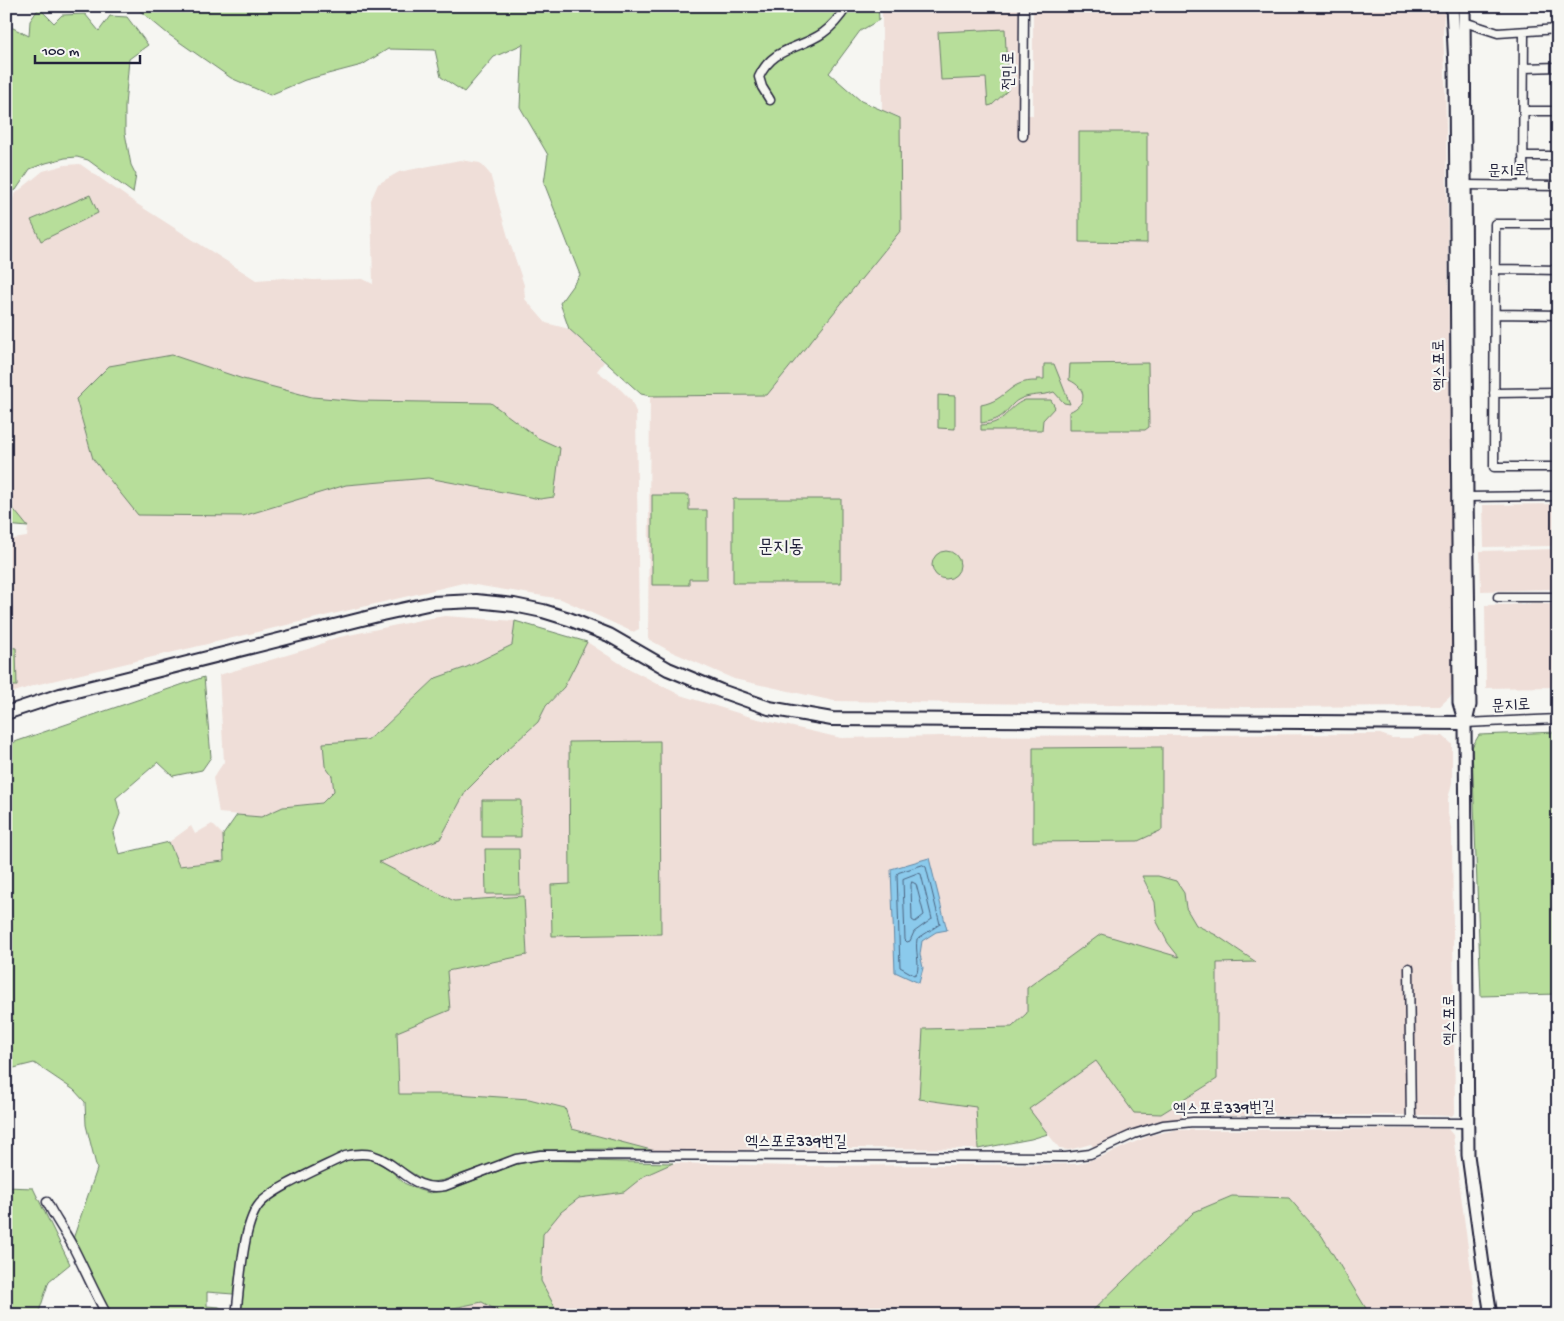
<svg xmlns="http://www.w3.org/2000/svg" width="1564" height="1321" font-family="'Gochi Hand','Poor Story',sans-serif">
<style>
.built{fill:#efded8}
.green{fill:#b7de9a;stroke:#6c806a}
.water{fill:#8bcaec;stroke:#6187a5}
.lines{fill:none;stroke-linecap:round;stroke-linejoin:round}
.shore{stroke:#4c6582;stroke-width:1}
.street-casing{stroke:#22223b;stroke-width:11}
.secondary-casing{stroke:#22223b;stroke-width:15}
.primary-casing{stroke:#22223b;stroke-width:16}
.street{stroke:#f6f6f2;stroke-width:8}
.secondary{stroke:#f6f6f2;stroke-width:11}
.primary{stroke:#f6f6f2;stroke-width:12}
.labels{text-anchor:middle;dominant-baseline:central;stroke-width:4.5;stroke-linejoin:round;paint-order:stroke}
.street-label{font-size:16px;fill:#22223b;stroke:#f6f6f2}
.quarter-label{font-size:19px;fill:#22223b;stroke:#f6f6f2}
</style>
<rect width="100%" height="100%" fill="#f6f6f2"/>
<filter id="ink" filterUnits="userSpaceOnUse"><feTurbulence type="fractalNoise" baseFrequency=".02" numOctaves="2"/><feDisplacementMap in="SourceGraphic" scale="10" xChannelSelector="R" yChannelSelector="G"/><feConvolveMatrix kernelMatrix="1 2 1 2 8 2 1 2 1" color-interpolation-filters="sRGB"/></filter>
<g filter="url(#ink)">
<!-- built -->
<path class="built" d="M 882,6 L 1021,6 L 1021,115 L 1033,115 L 1033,6 L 1448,6 L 1444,14 L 1443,34 L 1445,71 L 1448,249 L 1453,694 L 1440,706 L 1247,707 L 834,701 L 734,679 L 670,651 L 648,639 L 650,396 L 767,395 L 900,230 L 900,117 L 882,110 Z
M 460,160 L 480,163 L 490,174 L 508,237 L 524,285 L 525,299 L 546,323 L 569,329 L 604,362 L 597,371 L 619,388 L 631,400 L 636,412 L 639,629 L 633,632 L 561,599 L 463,583 L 35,685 L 6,695 L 6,540 L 27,537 L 28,527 L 6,500 L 6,209 L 16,193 L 43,171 L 65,165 L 80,164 L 137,204 L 256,280 L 284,278 L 313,280 L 363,279 L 373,284 L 371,200 L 378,184 L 399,172 Z
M 1555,504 L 1556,546 L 1484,547 L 1483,505 Z
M 1556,549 L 1557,589 L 1481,591 L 1480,551 Z
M 1556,604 L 1557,687 L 1486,688 L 1485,605 Z
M 445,616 L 515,621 L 512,645 L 467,667 L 436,678 L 384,727 L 366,740 L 323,743 L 325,766 L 332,776 L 334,791 L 322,803 L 283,807 L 261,817 L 219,813 L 213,778 L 224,762 L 219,675 L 311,648 L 335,638 L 425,619 Z
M 587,642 L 624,666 L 680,695 L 754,718 L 841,738 L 941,736 L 1380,734 L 1392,738 L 1413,738 L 1425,735 L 1443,736 L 1452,744 L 1452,783 L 1448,799 L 1448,814 L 1452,832 L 1455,1112 L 1452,1116 L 1415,1115 L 1413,1112 L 1411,964 L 1406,963 L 1408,1112 L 1406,1115 L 1190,1116 L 1139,1127 L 1094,1148 L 1091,1144 L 1069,1150 L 1060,1149 L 1028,1109 L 1096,1061 L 1153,1114 L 1161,1114 L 1217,1079 L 1217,963 L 1255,962 L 1216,935 L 1196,925 L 1186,908 L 1184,893 L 1158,876 L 1142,877 L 1155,902 L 1157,922 L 1168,943 L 1180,957 L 1027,1013 L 1012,1027 L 924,1029 L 976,1107 L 978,1149 L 857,1148 L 655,1151 L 572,1129 L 565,1108 L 529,1099 L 456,1094 L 399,1094 L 397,1031 L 450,1010 L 447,971 L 527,954 L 524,896 L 454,901 L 378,862 L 440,839 L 466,791 L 507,750 L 538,722 L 546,706 L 564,687 Z
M 212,824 L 223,835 L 224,861 L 179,866 L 169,842 L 191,826 L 195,834 Z
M 1448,1129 L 1453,1135 L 1477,1315 L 1370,1315 L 1322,1236 L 1289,1198 L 1232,1196 L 1194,1212 L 1088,1315 L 559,1315 L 541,1281 L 543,1234 L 561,1212 L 579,1198 L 624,1192 L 644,1176 L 673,1163 L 793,1166 L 1078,1164 L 1103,1156 L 1151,1135 L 1175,1130 Z
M 482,1302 L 505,1315 L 420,1315 Z"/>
<!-- green -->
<path class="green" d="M 134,6 L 663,6 L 665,12 L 671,6 L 878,6 L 879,20 L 860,31 L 829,73 L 861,101 L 900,118 L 901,230 L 767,395 L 650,396 L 641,394 L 569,329 L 560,303 L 580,275 L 544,183 L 548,155 L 520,107 L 523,44 L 494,57 L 464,92 L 441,77 L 435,50 L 388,49 L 362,65 L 305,80 L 270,95 L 231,78 L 168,34 Z
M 39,8 L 54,23 L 62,15 L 85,14 L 99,31 L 110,16 L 127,17 L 148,45 L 129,59 L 125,106 L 125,133 L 131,165 L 136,175 L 133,193 L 88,160 L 77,157 L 65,158 L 46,163 L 30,169 L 16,190 L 6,193 L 6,30 L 11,27 L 29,36 L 30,21 Z
M 1005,29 L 1008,90 L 992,105 L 988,106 L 986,78 L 941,80 L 938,32 Z
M 1079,132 L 1147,132 L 1147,243 L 1079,242 Z
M 90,195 L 98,213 L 41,241 L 31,220 Z
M 172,355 L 243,379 L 312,397 L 360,401 L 491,403 L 538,438 L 560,448 L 554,497 L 540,499 L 428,478 L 346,485 L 243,516 L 138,515 L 93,459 L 76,399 L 109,366 Z
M 1148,363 L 1149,427 L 1145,430 L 1069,430 L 1069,412 C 1088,404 1087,388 1069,380 L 1070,364 Z
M 1044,364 L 1054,364 L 1070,404 L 1064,403 L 1054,392 C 1043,396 1030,394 1020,399 C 1011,403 1008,412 1000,417 C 994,421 987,422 981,423 L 981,405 C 1008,400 1008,380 1037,381 L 1037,379 L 1044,379 Z
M 938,395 L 955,396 L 955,429 L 938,428 Z
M 1025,400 L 1051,400 L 1055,407 L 1043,420 L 1042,430 L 981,430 L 981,425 C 1007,424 1005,408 1025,400 Z
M 652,495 L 689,495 L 689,510 L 707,510 L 707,579 L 689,579 L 689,585 L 652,585 Z
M 733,499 L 841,499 L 841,583 L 733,583 Z
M 6,500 L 28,527 L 6,525 Z
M932 565a14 14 0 1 1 28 0a14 14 0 1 1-28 0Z
M 515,621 L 587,642 L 564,687 L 546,706 L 538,722 L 507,750 L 466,791 L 440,839 L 379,862 L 454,901 L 524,896 L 527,955 L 447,971 L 450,1010 L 397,1032 L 399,1094 L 456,1094 L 529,1099 L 565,1108 L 572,1129 L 655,1151 L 607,1149 L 537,1150 L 510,1157 L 444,1180 L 432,1182 L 422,1179 L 379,1153 L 369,1150 L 350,1150 L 282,1182 L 263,1195 L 254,1206 L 245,1222 L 241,1239 L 233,1294 L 207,1292 L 207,1306 L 219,1307 L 231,1315 L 112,1315 L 95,1287 L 73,1239 L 97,1169 L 86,1125 L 85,1102 L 74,1090 L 34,1063 L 6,1070 L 6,745 L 204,677 L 211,757 L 202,770 L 173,776 L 158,762 L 116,798 L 120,814 L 113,833 L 119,854 L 169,842 L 179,866 L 224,861 L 223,835 L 237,815 L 261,817 L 283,807 L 322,803 L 334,791 L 332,776 L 325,766 L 323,743 L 367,740 L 384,727 L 436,678 L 467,667 L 512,645 Z
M 6,647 L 16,648 L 17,686 L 6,686 Z
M 1558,732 L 1558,994 L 1481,996 L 1472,747 L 1479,735 Z
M 660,741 L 661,934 L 552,936 L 551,885 L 570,884 L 569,742 Z
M 1162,747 L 1162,830 L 1138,841 L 1033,842 L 1033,748 Z
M 482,800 L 521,800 L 521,837 L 482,837 Z
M 485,849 L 519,849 L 520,894 L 486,894 Z
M 1142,876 L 1158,876 L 1176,881 L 1184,893 L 1186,908 L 1196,925 L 1216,935 L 1256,962 L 1217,963 L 1217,1079 L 1161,1114 L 1134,1113 L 1096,1061 L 1029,1109 L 1048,1134 L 1031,1139 L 978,1149 L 976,1107 L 919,1099 L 923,1029 L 1012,1027 L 1027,1013 L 1027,988 L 1101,934 L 1179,957 L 1168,943 L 1157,922 L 1155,902 Z
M 361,1157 L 371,1159 L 389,1169 L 404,1183 L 419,1190 L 430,1193 L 454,1188 L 514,1165 L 536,1160 L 673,1163 L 644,1176 L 624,1192 L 579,1198 L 561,1212 L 543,1234 L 541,1281 L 559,1315 L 505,1315 L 482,1302 L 420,1315 L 241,1315 C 244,1286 245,1224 265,1204 C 277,1191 296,1184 311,1177 C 327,1169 343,1159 361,1157 Z
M 6,1187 L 33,1188 L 70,1264 L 49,1281 L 38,1315 L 6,1315 Z
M 1232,1196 L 1289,1198 L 1322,1236 L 1370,1315 L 1088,1315 L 1194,1212 Z"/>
<!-- water -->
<path class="water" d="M 929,858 L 947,930 L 936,932 L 922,941 L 920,954 L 923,968 L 919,983 L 895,972 L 891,869 Z"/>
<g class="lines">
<!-- shore -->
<path class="shore" d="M 923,865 L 926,867 L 940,924 L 917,939 C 915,951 920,963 917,973 L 914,975 L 900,967 L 897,875 L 898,873 Z
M 918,873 L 921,874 L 932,919 L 914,932 L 910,941 L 907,942 L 905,940 L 903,879 Z
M 912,882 L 916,884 L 924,915 L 915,922 L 912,920 L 911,885 Z"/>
<!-- street casing -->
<g class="street-casing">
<path id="street" d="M 1464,22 L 1498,33 L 1558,29
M 1524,68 L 1558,67
M 770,100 L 762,87 L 759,77 C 773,47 798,50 823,33 C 833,26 840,17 847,6
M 1524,111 L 1558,111
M 1023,136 L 1024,6
M 1523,156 L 1558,156
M 1462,185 L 1558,186
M 1523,185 L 1524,32
M 1558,224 L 1495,224 L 1494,467 L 1558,467
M 1495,269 L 1558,270
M 1495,314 L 1558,315
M 1494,393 L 1558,392
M 1467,497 L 1558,496
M 1498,597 L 1558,597
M 1465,723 L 1558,719
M 1409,968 L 1411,1123
M 47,1202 C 54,1217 64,1230 72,1245 C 84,1268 94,1292 107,1315
M 236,1315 C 240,1286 242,1228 258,1206 C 270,1189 326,1166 345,1156 C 354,1154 363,1153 372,1155 C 400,1163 412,1193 445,1186 L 516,1159 L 541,1155 L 1066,1157 L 1090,1154 L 1134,1134 L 1163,1125 L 1193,1122 L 1468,1123"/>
</g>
<!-- secondary casing -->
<g class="secondary-casing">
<path id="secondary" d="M 1452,6 L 1455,68 L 1459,703 L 1465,723 L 1468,1155 L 1484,1272 L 1491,1315
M 1464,6 L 1467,497 L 1470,705 L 1466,722"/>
</g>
<!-- primary casing -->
<g class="primary-casing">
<path id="primary" d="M 6,713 L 60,695 L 382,614 L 432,603 L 476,601 L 514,605 L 543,611 L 569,619 L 609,635 L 668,669 L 721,691 L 769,708 L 832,719 L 1465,723"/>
</g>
<!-- street -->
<use href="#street" class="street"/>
<!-- secondary -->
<use href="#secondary" class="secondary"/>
<!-- primary -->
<use href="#primary" class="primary"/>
</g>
</g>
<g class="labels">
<!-- street labels -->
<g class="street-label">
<text transform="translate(1010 71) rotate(-90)">전민로</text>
<text x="1507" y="172">문지로</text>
<text transform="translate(1441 365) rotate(-91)">엑스포로</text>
<text transform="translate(1511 707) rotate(-3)">문지로</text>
<text transform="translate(1451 1020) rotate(-90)">엑스포로</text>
<text transform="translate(1224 1110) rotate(-1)">엑스포로339번길</text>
<text x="796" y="1143">엑스포로339번길</text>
</g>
<!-- quarter labels -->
<g class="quarter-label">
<text x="781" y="548">문지동</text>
</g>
</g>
<!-- margin -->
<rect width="1564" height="1321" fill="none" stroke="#f6f6f2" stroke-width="25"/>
<rect x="12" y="12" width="1539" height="1296" fill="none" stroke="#22223b" stroke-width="2" filter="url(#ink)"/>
<!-- scale -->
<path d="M35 55v8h105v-8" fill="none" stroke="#22223b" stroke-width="2.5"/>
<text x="42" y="55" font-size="15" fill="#22223b" stroke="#f6f6f2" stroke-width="4" paint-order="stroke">100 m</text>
</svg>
